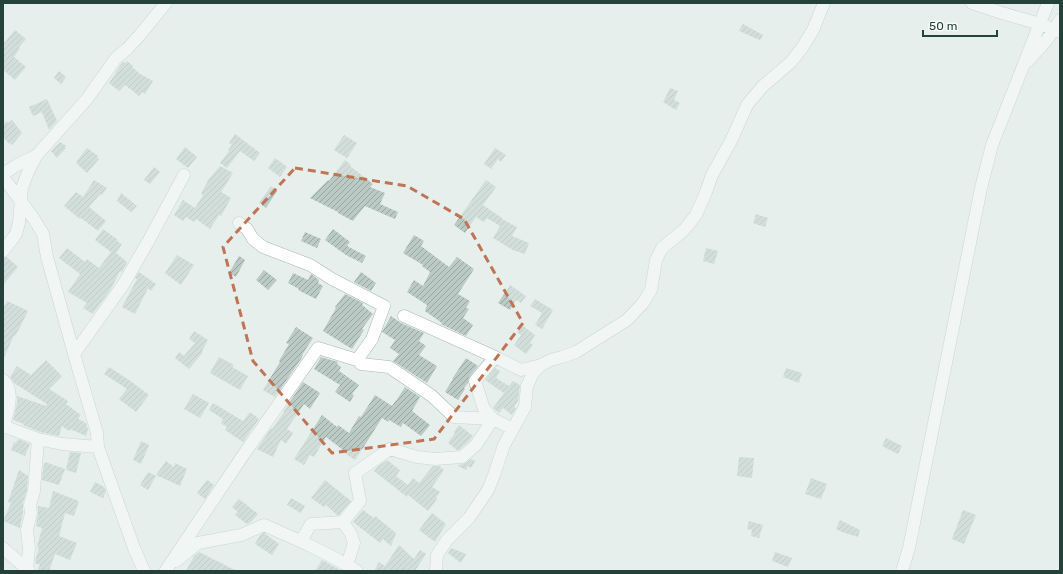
<svg xmlns="http://www.w3.org/2000/svg" width="1063" height="574" font-family="Rubik,sans-serif">
<style>
.building{fill:url(#building-hatch)}
.lines{fill:none;stroke-linecap:round;stroke-linejoin:round}
.street-casing{stroke:#a8b8b2;stroke-width:13}
.street{stroke:#fff;stroke-width:12}
.marked{fill:none;stroke:#c07456;stroke-width:3;stroke-dasharray:8 5;stroke-linejoin:round}
</style>
<defs>
<pattern id="building-hatch" width="6" height="6" patternUnits="userSpaceOnUse"><rect width="6" height="6" fill="#bbcac4"/><path d="M-1 1l2-2M0 6l6-6M5 7l2-2" fill="none" stroke="#98a6a0"/></pattern>
</defs>
<rect width="100%" height="100%" fill="#e6efeb"/>
<!-- building -->
<path class="building" d="M 743,24 L 763,35 L 760,40 L 739,31 Z
M 15,30 L 26,39 L 19,47 L 20,48 L 14,57 L 26,67 L 15,80 L 3,70 L 3,44 Z
M 127,61 L 133,66 L 132,67 L 140,74 L 153,81 L 145,94 L 142,92 L 139,96 L 125,85 L 119,91 L 109,83 L 116,73 L 115,73 L 122,63 L 123,62 L 125,63 Z
M 59,71 L 66,77 L 61,84 L 54,78 Z
M 670,88 L 678,91 L 674,100 L 680,103 L 676,110 L 663,102 Z
M 47,99 L 57,121 L 49,130 L 42,112 L 33,116 L 29,107 Z
M 12,120 L 22,133 L 12,145 L 10,143 L 9,144 L 3,137 L 3,125 L 7,121 L 8,123 Z
M 235,134 L 260,153 L 254,161 L 240,151 L 227,168 L 220,163 L 229,151 L 228,150 L 232,145 L 229,143 Z
M 344,135 L 357,143 L 347,158 L 334,150 Z
M 60,142 L 66,146 L 65,147 L 66,148 L 57,158 L 51,151 Z
M 185,147 L 197,157 L 188,168 L 176,159 Z
M 87,148 L 98,156 L 97,157 L 99,159 L 87,173 L 77,164 L 78,163 L 76,162 Z
M 495,148 L 506,155 L 501,162 L 498,159 L 491,169 L 484,164 Z
M 275,158 L 287,167 L 280,177 L 268,168 Z
M 345,160 L 351,165 L 350,166 L 373,184 L 370,187 L 385,193 L 380,204 L 398,212 L 395,219 L 365,206 L 356,217 L 353,221 L 338,213 L 338,212 L 310,198 L 328,180 L 329,181 Z
M 220,166 L 233,173 L 221,192 L 231,198 L 221,216 L 219,215 L 210,229 L 196,219 L 194,222 L 186,217 L 183,221 L 174,215 L 183,200 L 195,208 L 203,195 L 201,193 L 208,181 L 207,181 Z
M 154,167 L 160,172 L 150,184 L 144,180 Z
M 94,180 L 107,188 L 102,195 L 100,194 L 89,207 L 106,221 L 98,231 L 81,218 L 80,219 L 64,206 L 76,192 L 83,197 Z
M 486,180 L 496,187 L 483,205 L 502,218 L 502,219 L 517,227 L 512,236 L 529,243 L 525,254 L 513,250 L 493,238 L 500,226 L 487,218 L 484,222 L 476,217 L 465,233 L 454,225 Z
M 271,186 L 277,191 L 266,208 L 259,203 Z
M 121,193 L 137,206 L 131,212 L 117,201 Z
M 756,214 L 768,218 L 765,227 L 753,223 Z
M 103,229 L 118,240 L 117,241 L 122,244 L 116,253 L 127,262 L 122,272 L 120,271 L 111,289 L 93,314 L 83,308 L 87,303 L 68,292 L 80,274 L 59,258 L 67,248 L 85,262 L 87,259 L 99,268 L 111,252 L 95,240 Z
M 333,229 L 350,242 L 347,246 L 366,256 L 362,263 L 346,255 L 325,240 Z
M 305,232 L 321,239 L 317,248 L 301,241 Z
M 414,235 L 424,241 L 421,246 L 449,267 L 457,257 L 474,269 L 458,294 L 470,301 L 466,308 L 469,309 L 463,318 L 473,325 L 466,336 L 441,324 L 442,323 L 425,311 L 427,305 L 407,292 L 414,280 L 423,286 L 430,272 L 422,266 L 423,265 L 403,253 Z
M 706,248 L 718,251 L 714,264 L 703,261 Z
M 177,255 L 194,265 L 181,285 L 165,273 Z
M 239,256 L 245,260 L 236,277 L 229,273 Z
M 7,257 L 18,267 L 3,285 L 3,258 Z
M 264,270 L 277,280 L 268,290 L 256,280 Z
M 139,272 L 156,284 L 151,291 L 148,288 L 135,314 L 122,307 L 137,279 L 135,278 Z
M 361,272 L 376,283 L 371,291 L 354,282 Z
M 293,273 L 308,280 L 311,274 L 319,280 L 318,283 L 323,286 L 316,299 L 298,290 L 299,289 L 288,283 Z
M 510,285 L 526,296 L 521,303 L 516,300 L 510,310 L 498,303 Z
M 345,294 L 363,303 L 362,305 L 373,314 L 362,329 L 364,330 L 352,349 L 323,331 L 336,308 L 335,307 Z
M 535,299 L 553,310 L 542,329 L 535,325 L 542,313 L 530,306 Z
M 7,301 L 28,311 L 19,329 L 15,336 L 14,335 L 3,360 L 3,309 Z
M 391,316 L 401,323 L 424,333 L 419,341 L 426,346 L 419,355 L 437,366 L 427,383 L 393,361 L 399,354 L 390,348 L 395,340 L 382,332 Z
M 522,325 L 535,335 L 530,343 L 533,345 L 526,354 L 514,345 L 521,335 L 517,332 Z
M 296,327 L 313,338 L 302,355 L 303,355 L 301,359 L 275,397 L 263,390 L 280,362 L 279,361 L 289,344 L 286,343 Z
M 194,331 L 208,340 L 202,351 L 203,352 L 189,369 L 175,358 L 179,352 L 184,356 L 195,343 L 189,339 Z
M 219,357 L 234,365 L 232,367 L 248,376 L 240,390 L 210,373 Z
M 321,357 L 338,362 L 337,364 L 341,367 L 339,371 L 359,385 L 352,394 L 354,395 L 350,402 L 335,392 L 340,385 L 314,369 Z
M 466,358 L 478,366 L 469,377 L 468,383 L 464,388 L 465,389 L 458,400 L 445,392 L 453,379 L 452,379 Z
M 46,360 L 62,376 L 49,389 L 68,401 L 66,404 L 81,415 L 78,419 L 86,423 L 88,430 L 86,436 L 70,429 L 69,431 L 62,426 L 59,436 L 40,432 L 23,425 L 24,424 L 13,420 L 17,403 L 17,396 L 46,406 L 47,404 L 14,383 L 10,377 L 17,366 L 31,375 Z
M 109,367 L 132,382 L 149,395 L 136,412 L 119,399 L 127,389 L 104,374 Z
M 495,368 L 500,371 L 496,378 L 509,386 L 513,381 L 520,385 L 518,401 L 514,407 L 516,408 L 512,415 L 503,408 L 499,413 L 493,408 L 504,393 L 485,380 Z
M 786,368 L 802,373 L 799,383 L 783,377 Z
M 303,382 L 320,393 L 310,409 L 304,404 L 287,429 L 293,433 L 286,444 L 281,440 L 273,457 L 257,449 L 271,428 L 272,429 L 284,412 L 283,412 Z
M 405,387 L 420,397 L 412,411 L 430,425 L 421,436 L 403,423 L 401,427 L 389,420 L 388,422 L 382,418 L 363,448 L 355,460 L 342,451 L 343,450 L 326,437 L 314,457 L 310,455 L 304,465 L 294,459 L 322,415 L 337,427 L 338,425 L 349,433 L 359,416 L 361,417 L 375,395 L 392,406 L 396,400 L 396,401 Z
M 193,394 L 209,403 L 200,418 L 184,409 Z
M 213,403 L 243,421 L 250,412 L 259,419 L 243,442 L 225,430 L 227,427 L 221,423 L 223,419 L 209,410 Z
M 459,425 L 473,436 L 470,440 L 459,450 L 457,450 L 448,443 L 455,433 L 454,432 Z
M 886,438 L 902,446 L 898,454 L 882,446 Z
M 18,439 L 30,444 L 25,456 L 11,450 L 14,442 L 16,443 Z
M 141,441 L 149,445 L 141,464 L 133,460 Z
M 70,452 L 81,453 L 76,473 L 66,470 Z
M 739,457 L 754,458 L 752,478 L 737,476 Z
M 471,459 L 475,461 L 471,468 L 468,466 L 466,470 L 458,466 L 459,465 L 466,463 Z
M 387,460 L 400,470 L 396,476 L 408,485 L 413,478 L 419,483 L 433,466 L 439,466 L 444,470 L 432,487 L 440,492 L 436,498 L 437,499 L 428,511 L 408,495 L 407,497 L 374,471 L 378,466 Z
M 166,461 L 174,467 L 175,463 L 187,469 L 180,486 L 156,475 Z
M 45,462 L 65,469 L 59,485 L 42,480 L 43,468 Z
M 19,470 L 28,476 L 27,490 L 23,503 L 23,513 L 20,528 L 3,521 L 11,503 L 8,502 Z
M 148,472 L 156,476 L 148,490 L 140,485 Z
M 811,478 L 827,484 L 821,499 L 805,494 Z
M 207,480 L 214,485 L 205,499 L 197,493 Z
M 325,480 L 351,501 L 339,515 L 337,515 L 326,505 L 324,507 L 311,498 Z
M 95,482 L 104,487 L 106,491 L 103,498 L 90,492 Z
M 53,491 L 79,501 L 74,516 L 65,513 L 59,536 L 77,543 L 70,560 L 55,554 L 49,571 L 37,571 L 40,565 L 35,563 L 36,558 L 39,548 L 37,547 L 42,528 L 36,526 L 38,514 L 38,506 L 49,508 Z
M 291,498 L 305,506 L 301,513 L 287,505 Z
M 239,499 L 258,514 L 251,522 L 247,524 L 235,515 L 238,512 L 232,507 Z
M 363,510 L 374,518 L 375,516 L 396,533 L 391,546 L 383,539 L 380,543 L 353,522 Z
M 963,510 L 976,515 L 964,544 L 952,539 Z
M 432,513 L 446,524 L 435,542 L 419,530 Z
M 840,520 L 860,530 L 858,537 L 842,532 L 836,529 Z
M 749,521 L 763,525 L 759,538 L 751,536 L 752,530 L 747,529 Z
M 264,533 L 279,544 L 272,555 L 255,544 L 260,535 Z
M 399,545 L 414,559 L 420,550 L 426,554 L 415,571 L 374,571 L 379,562 L 385,566 Z
M 451,548 L 466,554 L 461,563 L 448,553 Z
M 199,552 L 237,571 L 186,571 L 194,556 Z
M 775,552 L 792,558 L 788,567 L 772,561 Z
M 322,560 L 331,565 L 342,571 L 315,571 Z"/>
<g class="lines">
<!-- street casing -->
<g class="street-casing">
<path id="street" d="M 972,3 L 1002,13 L 1040,24 L 1060,32
M 1028,61 L 1046,41 L 1060,20
M 3,174 L 17,165 L 36,156
M 3,177 L 34,219 L 43,234 L 47,257 L 74,354 L 97,433 L 98,447 L 134,548 L 144,571
M 3,251 L 16,234 L 19,223 L 22,188 L 28,172 L 36,156 L 87,99 L 116,58 L 127,49 L 139,36 L 166,3
M 404,316 L 495,357
M 74,354 L 123,285 L 149,240 L 184,175
M 361,364 L 389,367 L 432,396 L 454,417 L 493,419 L 513,429
M 3,380 C 16,392 7,411 4,427
M 3,426 L 38,439 L 62,444 L 98,447
M 343,522 L 351,534 L 354,543 L 347,565
M 301,541 L 311,524 L 343,522 L 360,501 L 355,473 L 390,449 L 417,457 L 435,459 L 462,457 L 476,445 L 493,419 L 484,409 L 475,381 L 495,357 L 521,370 L 541,365 L 551,360 L 562,357 L 576,352 L 627,320 L 643,303 L 651,290 L 656,260 L 662,248 L 684,230 L 696,215 L 706,192 L 712,175 L 731,141 L 747,105 L 762,87 L 791,62 L 802,48 L 813,30 L 824,3
M 3,548 L 29,571
M 176,561 L 198,543 L 241,535 L 264,525 C 296,539 328,553 357,571
M 27,570 L 29,548 L 27,530 L 31,513 L 30,505 L 34,491 L 38,439
M 166,570 L 244,454 L 318,348 L 357,360 L 372,339 L 384,306 L 332,279 L 310,265 L 263,247 L 253,239 L 247,229 L 239,223
M 436,571 L 437,555 L 447,540 L 469,518 L 488,490 L 494,475 L 504,445 L 525,407 L 527,386 L 533,373 L 541,365
M 902,571 L 909,548 L 981,188 L 992,145 L 1048,3"/>
</g>
<!-- street -->
<use href="#street" class="street"/>
</g>
<!-- marked area -->
<path d="M0 0H1063V574H0ZM 295,168 L 407,186 L 464,219 L 523,323 L 434,439 L 332,453 L 253,361 L 223,247 Z" fill="#e6efeb" fill-opacity=".55" fill-rule="evenodd"/>
<path class="marked" d="M 295,168 L 407,186 L 464,219 L 523,323 L 434,439 L 332,453 L 253,361 L 223,247 Z"/>
<!-- border -->
<rect width="1063" height="574" fill="none" stroke="#24423a" stroke-width="8"/>
<!-- scale -->
<path d="M923 30v6h74v-6" fill="none" stroke="#24423a" stroke-width="2"/>
<text x="929" y="30" font-size="12" fill="#24423a" stroke="#f7fbf9" stroke-width="3" paint-order="stroke">50 m</text>
</svg>
